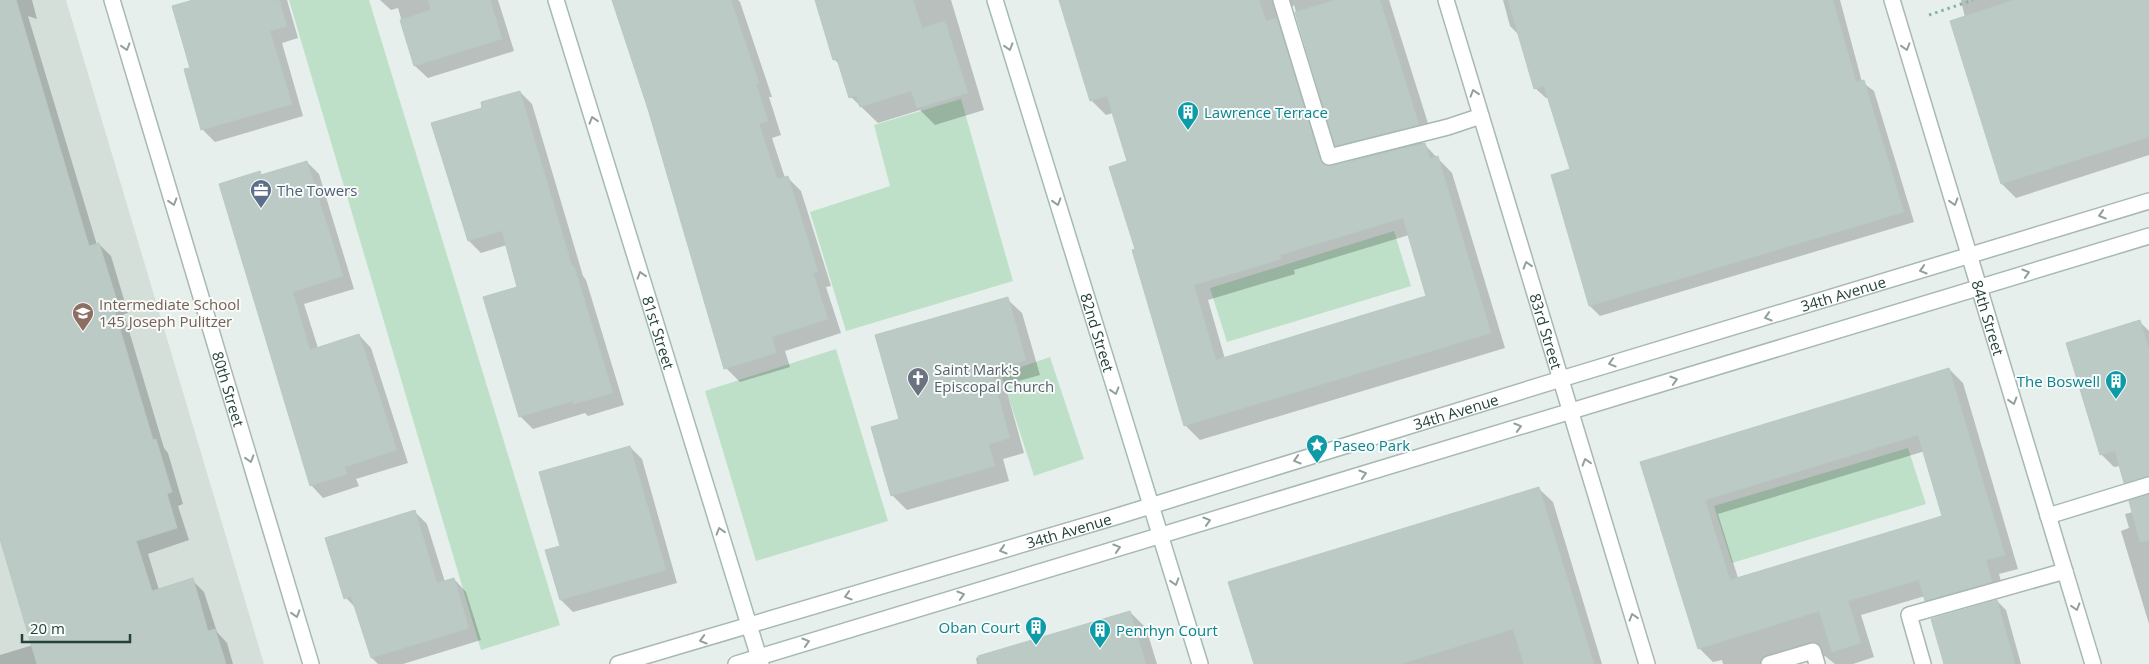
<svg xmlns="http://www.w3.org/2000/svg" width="2149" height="664" font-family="'Open Sans',sans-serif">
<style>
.built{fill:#d4dfda}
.green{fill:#bfe0c8}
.shadow{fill:#0003;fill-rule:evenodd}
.building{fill:#bbcac4;stroke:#b8c9c2;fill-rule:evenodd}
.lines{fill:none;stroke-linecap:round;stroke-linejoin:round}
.lane-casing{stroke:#a8b8b2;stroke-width:18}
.street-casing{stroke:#a8b8b2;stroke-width:18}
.secondary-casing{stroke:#a4bbb3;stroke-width:18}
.path{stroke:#86b3a5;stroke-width:3;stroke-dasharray:2.5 4;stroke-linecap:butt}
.lane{stroke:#fff;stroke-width:15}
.street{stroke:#fff;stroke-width:15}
.secondary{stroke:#fff;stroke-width:15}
.oneway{stroke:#92a09c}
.labels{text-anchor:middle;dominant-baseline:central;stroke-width:4;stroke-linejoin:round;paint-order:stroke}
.culture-label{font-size:15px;fill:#0d838f;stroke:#f7fbf9;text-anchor:start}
.service-label{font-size:15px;fill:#4e5e75;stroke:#f7fbf9;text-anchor:start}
.street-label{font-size:15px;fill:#24423a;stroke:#f7fbf9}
.education-label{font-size:15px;fill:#785e54;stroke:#f7fbf9;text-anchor:start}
.worship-label{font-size:15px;fill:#5b616d;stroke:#f7fbf9;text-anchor:start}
</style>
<rect width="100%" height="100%" fill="#e6efeb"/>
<!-- built -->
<path class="built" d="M 0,0 L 66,0 L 264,664 L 0,664 Z"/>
<!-- green -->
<path class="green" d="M 289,0 L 369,0 L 560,625 L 481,650 Z
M 961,99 L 1013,281 L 846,331 L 810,212 L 890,186 L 874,125 Z
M 1394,231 L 1411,286 L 1227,342 L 1210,288 Z
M 836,349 L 888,521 L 756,561 L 705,391 Z
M 1050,357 L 1084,459 L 1034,476 L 1001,374 Z
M 1908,448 L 1926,504 L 1732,563 L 1714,506 Z"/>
<!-- shadow -->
<path class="shadow" d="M 0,0 L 32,0 L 37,19 L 28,16 L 97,245 L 99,244 L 111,256 L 128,313 L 124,314 L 164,448 L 168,453 L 183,504 L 178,506 L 189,540 L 148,554 L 159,590 L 192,580 L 204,592 L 217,632 L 227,643 L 233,664 L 0,664 L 0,655 L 33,645 L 0,535 Z
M 198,0 L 287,0 L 298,38 L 282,43 L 303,116 L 215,142 L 203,130 L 191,69 Z
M 380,0 L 498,0 L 514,51 L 428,78 L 415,66 L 398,8 L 391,10 Z
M 614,0 L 738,0 L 740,2 L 772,97 L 769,97 L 781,135 L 772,138 L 785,178 L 787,177 L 801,191 L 831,286 L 826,287 L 841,333 L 785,351 L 790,367 L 740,382 L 726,368 L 650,109 Z
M 821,0 L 951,0 L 984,110 L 935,125 L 920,110 L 878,123 L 851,97 L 841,66 L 834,59 Z
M 1060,0 L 1389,0 L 1433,139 L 1422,142 L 1452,173 L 1505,348 L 1200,440 L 1185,425 L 1129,162 L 1113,113 L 1106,115 L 1091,100 ZM 1294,5 L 1336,145 L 1353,162 L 1332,167 L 1286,18 L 1286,13 ZM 1409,235 L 1428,297 L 1225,359 L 1208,300 L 1295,274 L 1294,270 Z
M 1503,0 L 1840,0 L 1862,82 L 1874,91 L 1914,222 L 1600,316 L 1590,306 L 1553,176 L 1571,170 L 1549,97 L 1546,98 L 1535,88 L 1520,36 L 1510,26 Z
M 1961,0 L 2149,0 L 2149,155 L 2016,198 L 2002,184 Z
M 520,92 L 532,104 L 583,276 L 586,280 L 624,405 L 588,416 L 585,413 L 533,429 L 520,416 L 519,288 L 507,245 L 481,253 L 469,241 L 433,124 L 484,108 Z
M 307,162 L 319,174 L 354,289 L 304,304 L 318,348 L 359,335 L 371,348 L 408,463 L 356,479 L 359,486 L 323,498 L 311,485 L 259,173 L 262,176 Z
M 1007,299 L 1022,313 L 1040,375 L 1005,385 L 1024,453 L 1003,459 L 1009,481 L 907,510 L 892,495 L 900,420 Z
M 2140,322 L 2149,331 L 2149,493 L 2138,496 L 2125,482 L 2120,466 L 2114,467 L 2101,454 Z
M 1949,369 L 1963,383 L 2018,569 L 1999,574 L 2005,596 L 1941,614 L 1926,600 L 1925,596 L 1861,615 L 1874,657 L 1853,664 L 1835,664 L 1825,656 L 1797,664 L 1723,664 L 1722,660 L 1713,662 L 1699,648 L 1642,463 ZM 1925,451 L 1944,517 L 1738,578 L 1718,514 Z
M 630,447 L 642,459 L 677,583 L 573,612 L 561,600 L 547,551 L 562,546 Z
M 1539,489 L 1553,502 L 1602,664 L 1255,664 Z
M 2149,495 L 2149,624 L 2121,531 L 2129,528 L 2125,514 L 2133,512 Z
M 414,511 L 427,524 L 445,582 L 454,579 L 466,592 L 481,640 L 403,664 L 378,664 L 372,658 L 357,609 L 346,598 Z
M 1997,601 L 2006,610 L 2021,664 L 1945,664 Z
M 1130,612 L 1146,628 L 1157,664 L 977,664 L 976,658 Z"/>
<!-- building -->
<path class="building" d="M 0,0 L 16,0 L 89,246 L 99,243 L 117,301 L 112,302 L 153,440 L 156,439 L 172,492 L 167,494 L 177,528 L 136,541 L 152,591 L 193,578 L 208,631 L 215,629 L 226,664 L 37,664 L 0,539 Z
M 193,0 L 279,0 L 287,26 L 270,31 L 292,104 L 201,130 L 184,69 L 190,68 L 172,6 Z
M 428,0 L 490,0 L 502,39 L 414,66 L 400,20 L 431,10 Z
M 612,0 L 731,0 L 759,83 L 756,84 L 768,121 L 759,124 L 777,179 L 788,176 L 818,272 L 813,273 L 828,319 L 772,337 L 776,353 L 724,369 L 648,109 Z
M 815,0 L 913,0 L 922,28 L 945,21 L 968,93 L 917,108 L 911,91 L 860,107 L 856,96 L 849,98 L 837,59 L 833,60 Z
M 1059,0 L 1259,0 L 1266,21 L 1277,18 L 1323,164 L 1331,166 L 1425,143 L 1430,159 L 1438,156 L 1491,333 L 1184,426 L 1132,250 L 1135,249 L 1109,167 L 1127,161 L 1107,96 L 1090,101 ZM 1403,218 L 1426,296 L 1216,360 L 1194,285 L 1281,259 L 1280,255 Z
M 1336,0 L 1380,0 L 1419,125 L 1335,146 L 1295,12 Z
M 1508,0 L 1833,0 L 1856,82 L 1864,80 L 1904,212 L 1589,306 L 1551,175 L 1570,169 L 1544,86 L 1534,89 Z
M 2014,0 L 2149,0 L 2149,137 L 2001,184 L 1950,21 Z
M 520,91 L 572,266 L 574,266 L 613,393 L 574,404 L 573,401 L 519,417 L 483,297 L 517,287 L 502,231 L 468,241 L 431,123 L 482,108 L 481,102 Z
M 307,161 L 343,276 L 293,292 L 310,350 L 359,334 L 397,450 L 345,467 L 347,474 L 310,486 L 219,184 L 260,171 L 261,175 Z
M 1008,297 L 1026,360 L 991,370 L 1010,438 L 989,444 L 995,466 L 891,496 L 871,427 L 899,419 L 875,335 Z
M 2140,320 L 2149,349 L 2149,476 L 2124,483 L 2115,451 L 2100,455 L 2066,343 Z
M 1949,368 L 2005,555 L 1986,560 L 1992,582 L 1925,601 L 1919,580 L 1848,601 L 1861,643 L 1832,652 L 1819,611 L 1698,649 L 1640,462 ZM 1918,435 L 1942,516 L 1730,580 L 1705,500 Z
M 630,446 L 666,570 L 560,600 L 545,550 L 560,546 L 539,472 Z
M 1539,487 L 1594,664 L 1524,664 L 1513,629 L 1401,664 L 1254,664 L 1228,582 Z
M 2149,495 L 2149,541 L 2140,542 L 2129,501 Z
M 415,510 L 437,583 L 454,578 L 469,628 L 371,658 L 351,596 L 344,599 L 325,538 Z
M 1997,600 L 2015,664 L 1944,664 L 1931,619 Z
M 1130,611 L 1146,664 L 979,664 L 978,656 Z"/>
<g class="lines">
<!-- lane casing -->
<g class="lane-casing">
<path id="lane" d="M 1281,0 L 1329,157 L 1448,127 L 1481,116
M 2048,516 L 2149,485
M 1769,664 L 1813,651 L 1817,664
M 1923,664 L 1909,615 L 2065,571"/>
</g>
<!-- street casing -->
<g class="street-casing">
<g id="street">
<path id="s1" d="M 112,0 L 311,664"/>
<path id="s2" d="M 1446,0 L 1647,664"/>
<path id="s3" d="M 1892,0 L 2093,664"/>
<path id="s4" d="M 618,664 L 1118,516 L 1561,379 L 2149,201"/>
<path d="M 736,664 L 2149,236"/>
</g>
</g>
<!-- secondary casing -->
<g class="secondary-casing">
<g id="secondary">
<path id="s5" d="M 556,0 L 761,664"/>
<path id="s6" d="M 995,0 L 1200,664"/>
</g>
</g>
<!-- path -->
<path class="path" d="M 1929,15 L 1973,0"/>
<!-- lane -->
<use href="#lane" class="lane"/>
<!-- street -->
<use href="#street" class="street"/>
<!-- secondary -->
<use href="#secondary" class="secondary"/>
</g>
<!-- one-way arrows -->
<defs><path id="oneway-chevron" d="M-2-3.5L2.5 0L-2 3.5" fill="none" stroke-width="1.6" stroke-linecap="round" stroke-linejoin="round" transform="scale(1.25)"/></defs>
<g class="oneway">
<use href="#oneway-chevron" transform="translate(126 47) rotate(73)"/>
<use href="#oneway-chevron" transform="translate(1009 47) rotate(73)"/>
<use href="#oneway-chevron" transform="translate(1906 47) rotate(73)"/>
<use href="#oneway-chevron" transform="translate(1474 93) rotate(-107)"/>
<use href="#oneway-chevron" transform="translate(593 120) rotate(-107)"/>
<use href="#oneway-chevron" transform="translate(173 202) rotate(73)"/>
<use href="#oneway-chevron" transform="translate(1057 202) rotate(73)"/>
<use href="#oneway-chevron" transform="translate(1954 202) rotate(73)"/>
<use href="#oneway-chevron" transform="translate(2102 215) rotate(163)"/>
<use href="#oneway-chevron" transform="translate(1527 265) rotate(-107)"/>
<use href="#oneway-chevron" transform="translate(1923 270) rotate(163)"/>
<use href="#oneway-chevron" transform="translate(2026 273) rotate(-17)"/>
<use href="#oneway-chevron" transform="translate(641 275) rotate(-107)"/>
<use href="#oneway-chevron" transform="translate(1768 317) rotate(163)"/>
<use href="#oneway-chevron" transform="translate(1612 363) rotate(163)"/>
<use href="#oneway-chevron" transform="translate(1674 380) rotate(-17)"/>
<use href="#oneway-chevron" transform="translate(1115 391) rotate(73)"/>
<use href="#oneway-chevron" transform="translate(2013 401) rotate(73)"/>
<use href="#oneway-chevron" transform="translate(1518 427) rotate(-17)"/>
<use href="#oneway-chevron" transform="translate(250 459) rotate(73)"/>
<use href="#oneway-chevron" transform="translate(1297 460) rotate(163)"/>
<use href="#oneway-chevron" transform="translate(1586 462) rotate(-107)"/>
<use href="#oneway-chevron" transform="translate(1363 474) rotate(-17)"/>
<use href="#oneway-chevron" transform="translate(1207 521) rotate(-17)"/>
<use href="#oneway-chevron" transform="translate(720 531) rotate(-107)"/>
<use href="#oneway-chevron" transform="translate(1117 548) rotate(-17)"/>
<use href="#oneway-chevron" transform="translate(1003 550) rotate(163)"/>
<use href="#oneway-chevron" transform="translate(1175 582) rotate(73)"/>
<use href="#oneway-chevron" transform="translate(961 595) rotate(-17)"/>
<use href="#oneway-chevron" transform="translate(848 596) rotate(163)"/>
<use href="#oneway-chevron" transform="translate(2076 607) rotate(73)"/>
<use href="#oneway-chevron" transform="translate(296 614) rotate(73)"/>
<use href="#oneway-chevron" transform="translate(1633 617) rotate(-107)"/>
<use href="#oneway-chevron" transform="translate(703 640) rotate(164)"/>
<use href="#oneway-chevron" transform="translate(806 642) rotate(-17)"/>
</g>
<!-- icons -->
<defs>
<g id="building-pin" transform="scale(1.125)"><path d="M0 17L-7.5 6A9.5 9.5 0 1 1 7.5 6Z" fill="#0f9aa8" stroke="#f7fbf9"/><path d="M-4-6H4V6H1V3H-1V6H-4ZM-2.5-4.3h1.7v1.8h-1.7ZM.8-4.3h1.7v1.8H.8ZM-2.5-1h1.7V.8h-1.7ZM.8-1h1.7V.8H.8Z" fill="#fff"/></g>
<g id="office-pin" transform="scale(1.125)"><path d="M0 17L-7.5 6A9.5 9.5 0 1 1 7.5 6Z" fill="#5c6f8a" stroke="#f7fbf9"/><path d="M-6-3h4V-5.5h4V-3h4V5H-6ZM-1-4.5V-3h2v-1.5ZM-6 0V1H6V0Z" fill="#fff"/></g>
<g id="school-pin" transform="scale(1.125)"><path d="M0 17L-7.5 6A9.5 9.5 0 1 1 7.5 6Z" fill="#8d6e63" stroke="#f7fbf9"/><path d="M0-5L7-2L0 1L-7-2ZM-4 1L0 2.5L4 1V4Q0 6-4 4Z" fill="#fff"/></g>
<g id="church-pin" transform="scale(1.125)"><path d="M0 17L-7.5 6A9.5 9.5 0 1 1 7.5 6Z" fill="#6b7280" stroke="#f7fbf9"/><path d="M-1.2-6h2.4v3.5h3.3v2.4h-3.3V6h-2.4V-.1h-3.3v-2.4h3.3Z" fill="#fff"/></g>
<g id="sight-pin" transform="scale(1.125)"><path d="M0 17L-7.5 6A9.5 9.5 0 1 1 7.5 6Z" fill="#0f9aa8" stroke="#f7fbf9"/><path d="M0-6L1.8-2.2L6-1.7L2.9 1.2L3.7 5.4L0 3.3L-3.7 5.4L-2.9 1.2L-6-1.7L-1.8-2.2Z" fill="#fff"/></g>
</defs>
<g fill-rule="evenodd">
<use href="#building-pin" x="1188" y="112"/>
<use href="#office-pin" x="261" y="190"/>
<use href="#school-pin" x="83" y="313"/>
<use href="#church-pin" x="918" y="378"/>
<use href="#building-pin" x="2116" y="381"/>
<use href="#sight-pin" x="1317" y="445"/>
<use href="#building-pin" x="1036" y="627"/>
<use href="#building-pin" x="1100" y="630"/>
</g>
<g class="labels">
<!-- culture labels -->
<g class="culture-label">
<text x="1204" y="112">Lawrence Terrace</text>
<text x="2100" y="381" text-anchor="end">The Boswell</text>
<text x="1333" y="445">Paseo Park</text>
<text x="1020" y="627" text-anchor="end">Oban Court</text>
<text x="1116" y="630">Penrhyn Court</text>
</g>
<!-- service labels -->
<g class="service-label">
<text x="277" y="190">The Towers</text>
</g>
<!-- street labels -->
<g class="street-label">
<text stroke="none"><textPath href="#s4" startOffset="1280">34th Avenue</textPath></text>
<text stroke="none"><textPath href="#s3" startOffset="332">84th Street</textPath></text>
<text stroke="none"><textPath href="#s5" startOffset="348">81st Street</textPath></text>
<text stroke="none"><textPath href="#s6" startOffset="348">82nd Street</textPath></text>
<text stroke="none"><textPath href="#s2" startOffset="346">83rd Street</textPath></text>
<text stroke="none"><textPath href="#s1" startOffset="406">80th Street</textPath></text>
<text stroke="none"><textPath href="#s4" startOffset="875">34th Avenue</textPath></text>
<text stroke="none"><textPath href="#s4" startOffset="470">34th Avenue</textPath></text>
</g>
<!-- education labels -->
<g class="education-label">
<text x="99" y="304">Intermediate School<tspan x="99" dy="17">145 Joseph Pulitzer</tspan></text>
</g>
<!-- worship labels -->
<g class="worship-label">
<text x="934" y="369">Saint Mark's<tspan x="934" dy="17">Episcopal Church</tspan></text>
</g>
</g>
<!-- scale -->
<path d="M22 634v8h108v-8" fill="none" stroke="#24423a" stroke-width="2.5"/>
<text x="30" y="634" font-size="15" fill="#24423a" stroke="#f7fbf9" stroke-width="4" paint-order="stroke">20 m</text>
</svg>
